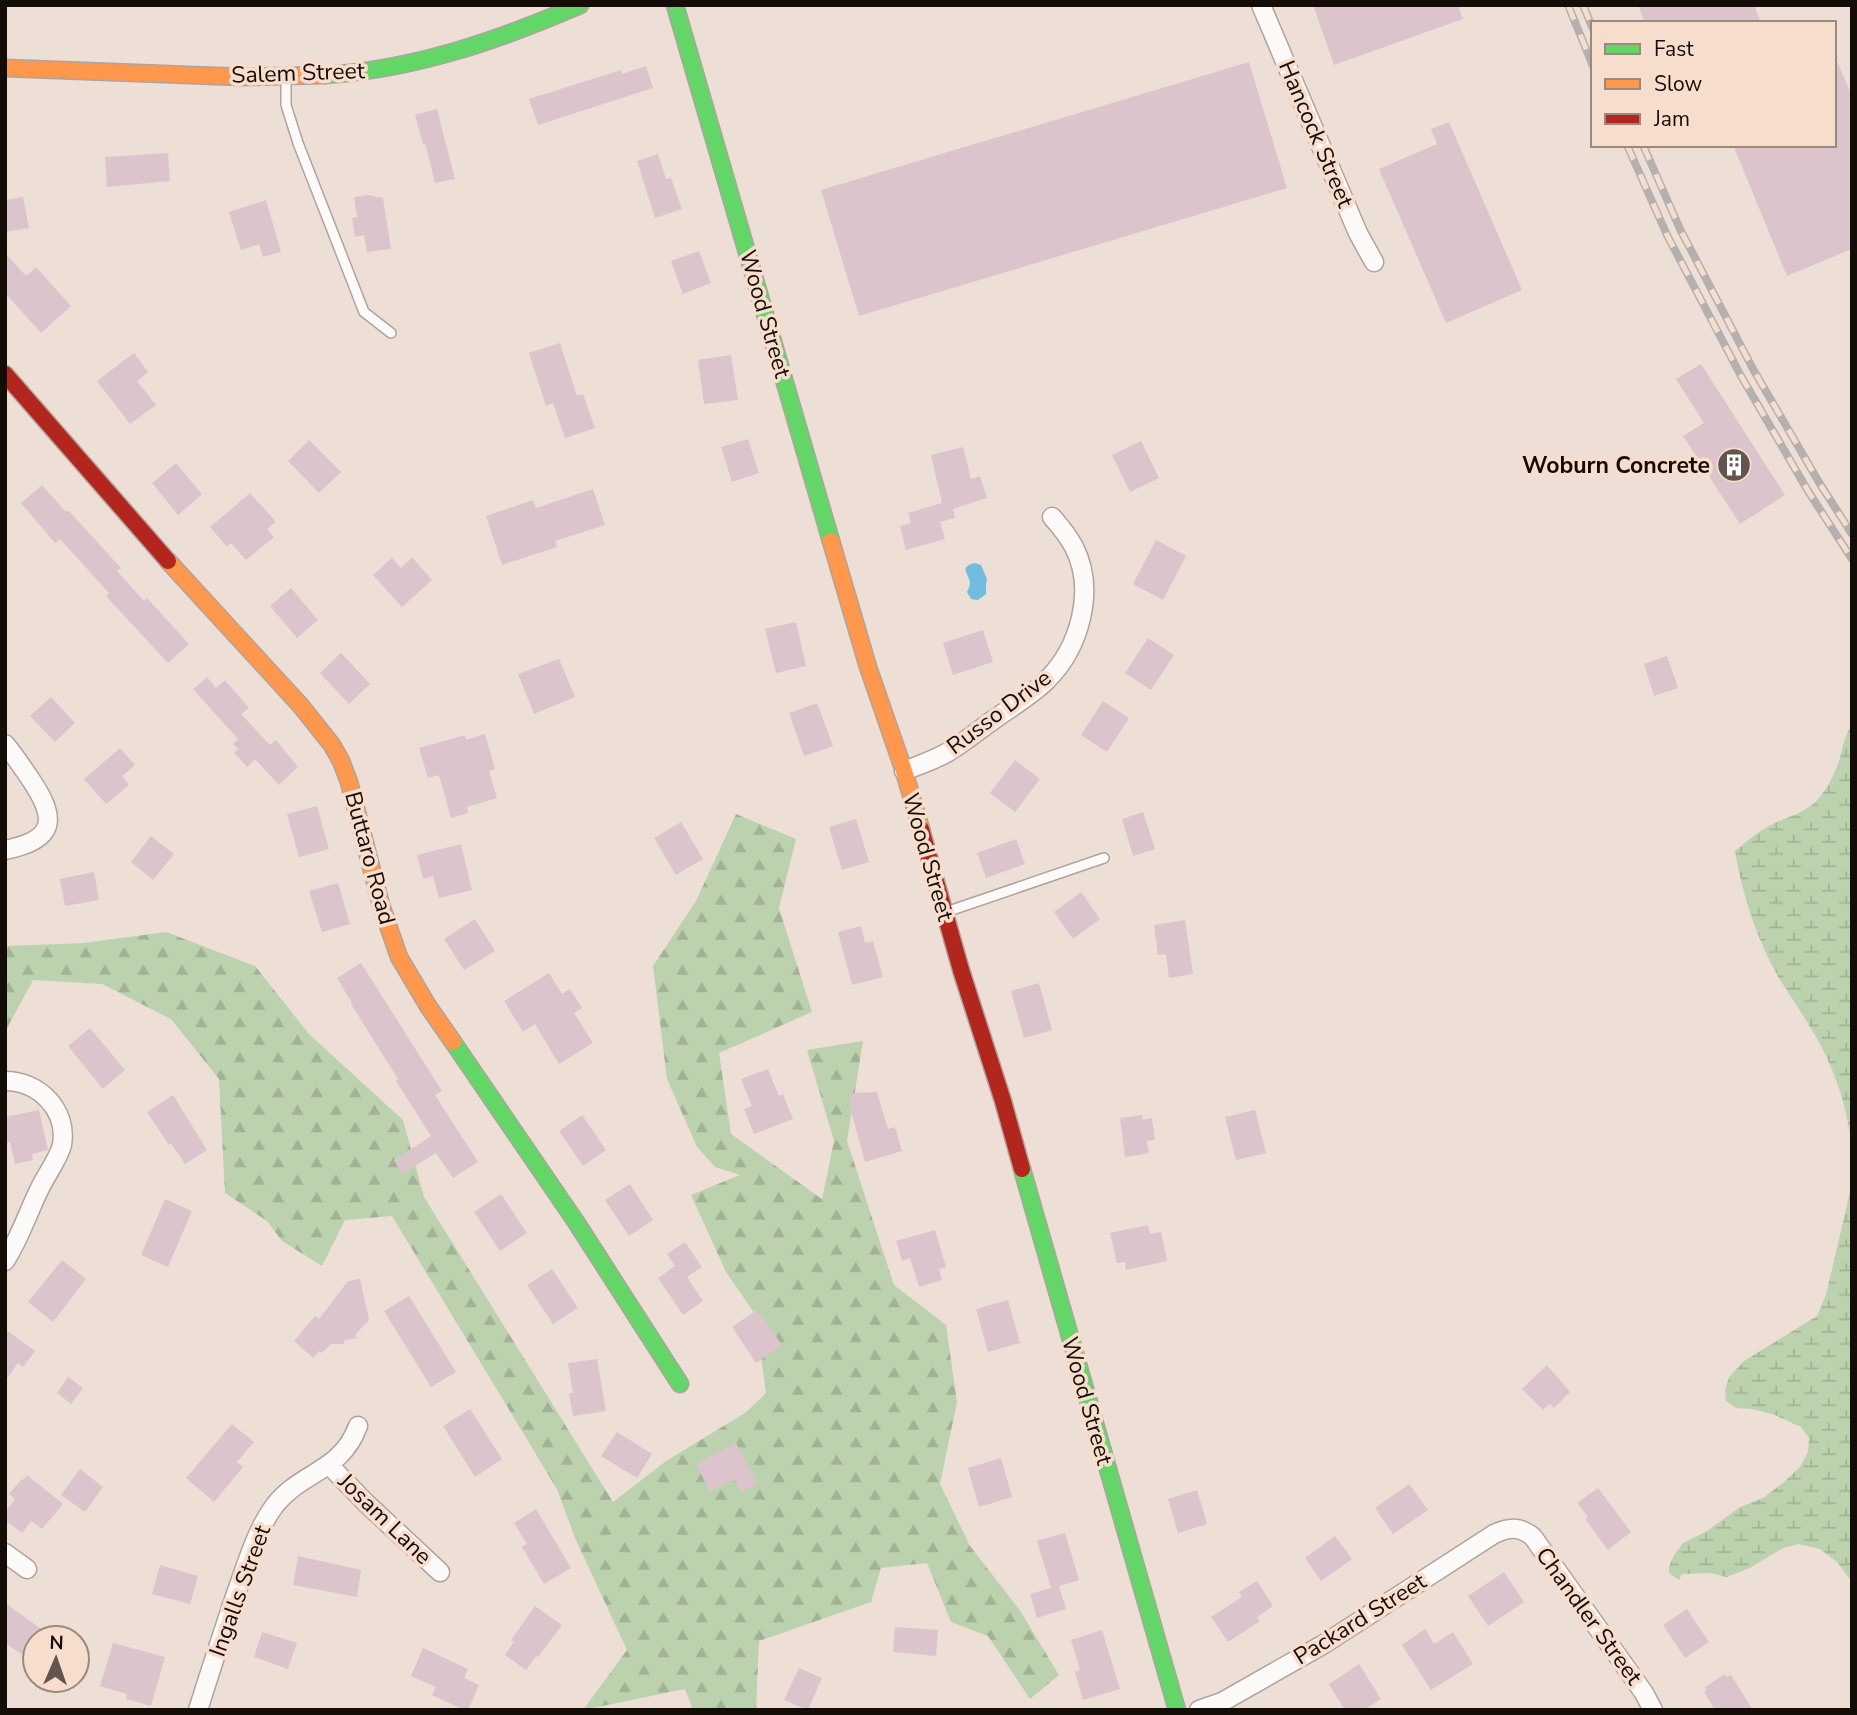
<svg xmlns="http://www.w3.org/2000/svg" width="1857" height="1715" font-family="'Nunito Sans',sans-serif">
<style>
.forest{fill:url(#forest-firs)}
.wetland{fill:url(#wetland-marsh)}
.water{fill:#70bde0}
.building{fill:#dbc4cc}
.lines{fill:none;stroke-linecap:round;stroke-linejoin:round}
.lane-casing{stroke:#afa49d;stroke-width:12}
.street-casing{stroke:#afa49d;stroke-width:21}
.fast-casing{stroke:#afa49d;stroke-width:19}
.slow-casing{stroke:#afa49d;stroke-width:19}
.jam-casing{stroke:#afa49d;stroke-width:19}
.lane{stroke:#fcfaf9;stroke-width:9}
.street{stroke:#fcfaf9;stroke-width:18}
.fast{stroke:#63d668;stroke-width:16}
.slow{stroke:#ff974d;stroke-width:16}
.jam{stroke:#b3261e;stroke-width:16}
.rail-casing{stroke:#b4b0ae;stroke-width:8}
.rail{stroke:#f7ddcc;stroke-width:5;stroke-dasharray:16;stroke-linecap:butt}
.labels{text-anchor:middle;dominant-baseline:central;stroke-width:7;stroke-linejoin:round;paint-order:stroke}
.street-label{font-size:23px;fill:#140c07;stroke:#f7ddcc}
.poi-label{font-size:23px;font-weight:bold;fill:#140c07;stroke:#f7ddcc;text-anchor:end}
</style>
<defs>
<pattern id="forest-firs" width="22" height="20" patternUnits="userSpaceOnUse" patternTransform="scale(1.75)"><rect width="22" height="20" fill="#bcd2ae"/><path d="M5 1l3.5 6h-7zM16 11l3.5 6h-7z" fill="#a1b394"/></pattern>
<pattern id="wetland-marsh" width="20" height="14" patternUnits="userSpaceOnUse" patternTransform="scale(1.75)"><rect width="20" height="14" fill="#bcd2ae"/><path d="M1 5h8M5 5V1M11 12h8M15 12V8" fill="none" stroke="#a1b394"/></pattern>
</defs>
<rect width="100%" height="100%" fill="#eddfd6"/>
<!-- forest -->
<path class="forest" d="M 736,814 L 796,839 L 779,908 L 812,1012 L 719,1053 L 731,1134 L 822,1199 L 834,1141 L 807,1050 L 863,1041 L 847,1141 L 894,1285 L 946,1325 L 957,1402 L 940,1484 L 970,1546 L 1019,1609 L 1059,1675 L 1030,1699 L 988,1636 L 951,1622 L 927,1563 L 881,1568 L 871,1602 L 759,1641 L 756,1710 L 693,1710 L 685,1689 L 583,1710 L 627,1650 L 575,1538 L 557,1489 L 392,1216 L 345,1220 L 322,1266 L 282,1241 L 267,1221 L 225,1193 L 219,1079 L 171,1019 L 102,984 L 33,980 L 5,1032 L 5,946 L 84,943 L 166,932 L 255,966 L 309,1034 L 403,1120 L 424,1197 L 613,1502 L 666,1461 L 745,1413 L 766,1393 L 755,1314 L 726,1272 L 691,1195 L 740,1175 L 715,1167 L 697,1147 L 667,1079 L 653,966 L 696,901 Z"/>
<!-- wetland -->
<path class="wetland" d="M 1852,725 L 1852,1155 C 1850,1115 1836,1071 1816,1037 C 1805,1017 1791,998 1779,978 C 1757,940 1742,894 1735,851 C 1748,840 1760,830 1775,823 C 1790,816 1807,812 1818,799 C 1828,788 1834,775 1839,761 C 1843,748 1844,736 1852,725 Z
M 1852,1183 L 1852,1582 L 1837,1562 L 1820,1549 L 1798,1544 L 1783,1548 L 1750,1568 L 1726,1577 L 1711,1573 L 1682,1574 L 1679,1580 L 1669,1573 L 1669,1567 L 1674,1555 L 1683,1543 L 1707,1531 L 1740,1507 L 1763,1498 L 1784,1482 L 1800,1467 L 1808,1452 L 1809,1438 L 1801,1427 L 1775,1415 L 1752,1409 L 1736,1408 L 1726,1401 L 1725,1390 L 1729,1377 L 1744,1361 L 1817,1316 L 1826,1295 Z"/>
<!-- water -->
<path class="water" d="M 975,563 L 981,565 L 987,579 L 986,585 L 986,594 L 978,600 L 971,599 L 967,592 C 968,589 970,586 970,583 C 969,573 958,567 975,563 Z"/>
<!-- building -->
<path class="building" d="M 1313,5 L 1458,5 L 1463,19 L 1334,65 Z
M 1638,5 L 1754,5 L 1761,23 L 1645,23 Z
M 1834,54 L 1852,96 L 1852,249 L 1787,276 L 1733,145 L 1834,145 Z
M 1249,62 L 1287,188 L 859,316 L 821,190 Z
M 646,66 L 653,88 L 538,125 L 529,99 L 621,70 L 622,74 Z
M 437,109 L 455,179 L 435,183 L 425,143 L 423,144 L 415,115 Z
M 1449,122 L 1522,290 L 1446,323 L 1379,169 L 1437,144 L 1431,129 Z
M 168,153 L 170,181 L 107,187 L 105,157 Z
M 658,154 L 666,179 L 671,178 L 682,209 L 655,218 L 637,161 Z
M 368,195 L 383,198 L 391,249 L 367,252 L 364,235 L 355,237 L 352,218 L 357,217 L 354,197 Z
M 23,197 L 29,228 L 5,232 L 5,200 Z
M 266,200 L 281,252 L 263,257 L 259,244 L 241,250 L 229,212 Z
M 699,251 L 711,283 L 683,294 L 671,261 Z
M 5,253 L 26,276 L 36,267 L 71,306 L 41,333 L 5,293 Z
M 560,343 L 577,396 L 583,394 L 595,428 L 565,438 L 553,403 L 546,406 L 529,353 Z
M 134,353 L 148,372 L 137,381 L 156,405 L 130,424 L 97,381 Z
M 731,355 L 738,400 L 704,404 L 698,360 Z
M 1701,364 L 1785,495 L 1740,524 L 1683,436 L 1704,423 L 1676,379 Z
M 748,439 L 759,473 L 732,482 L 721,447 Z
M 309,440 L 341,472 L 319,493 L 288,461 Z
M 1141,441 L 1159,478 L 1130,492 L 1112,455 Z
M 963,447 L 971,479 L 980,476 L 987,498 L 953,509 L 955,518 L 940,522 L 945,539 L 906,550 L 900,526 L 911,523 L 908,513 L 942,503 L 931,455 Z
M 176,463 L 202,494 L 178,515 L 152,483 Z
M 42,485 L 66,512 L 68,510 L 121,568 L 117,571 L 144,601 L 147,598 L 189,644 L 168,663 L 106,596 L 109,593 L 60,539 L 55,543 L 21,503 Z
M 593,489 L 605,525 L 555,541 L 557,547 L 502,565 L 486,516 L 533,500 L 536,508 Z
M 250,493 L 276,522 L 267,529 L 274,537 L 246,560 L 231,543 L 227,547 L 210,527 Z
M 1156,540 L 1186,556 L 1163,600 L 1133,584 Z
M 412,557 L 432,580 L 402,607 L 373,575 L 392,558 L 401,568 Z
M 291,588 L 318,620 L 297,638 L 270,606 Z
M 796,622 L 806,666 L 776,673 L 765,629 Z
M 983,630 L 993,662 L 953,675 L 943,643 Z
M 1148,638 L 1174,655 L 1151,690 L 1125,673 Z
M 341,653 L 370,684 L 349,704 L 320,673 Z
M 1667,656 L 1678,688 L 1654,696 L 1644,664 Z
M 559,659 L 575,697 L 534,714 L 518,674 Z
M 207,677 L 216,688 L 225,680 L 249,708 L 241,714 L 270,745 L 276,740 L 298,767 L 279,785 L 255,759 L 247,767 L 234,753 L 238,749 L 233,744 L 238,739 L 193,689 Z
M 51,697 L 75,723 L 55,742 L 30,716 Z
M 1103,701 L 1129,718 L 1107,752 L 1081,735 Z
M 817,703 L 833,746 L 804,756 L 789,713 Z
M 485,734 L 495,769 L 489,771 L 497,798 L 467,807 L 468,813 L 451,818 L 439,775 L 428,778 L 419,748 L 465,735 L 466,740 Z
M 120,748 L 135,765 L 122,776 L 129,785 L 106,804 L 84,779 Z
M 1015,760 L 1040,779 L 1015,812 L 990,793 Z
M 317,806 L 329,849 L 299,857 L 287,814 Z
M 1143,812 L 1155,849 L 1133,856 L 1122,819 Z
M 856,819 L 869,862 L 842,870 L 829,827 Z
M 681,822 L 703,859 L 676,875 L 654,838 Z
M 151,836 L 174,854 L 153,880 L 131,862 Z
M 1016,839 L 1025,864 L 986,878 L 977,853 Z
M 461,844 L 472,890 L 439,898 L 433,876 L 423,879 L 417,855 Z
M 94,872 L 99,900 L 65,906 L 60,879 Z
M 338,883 L 350,924 L 322,932 L 309,891 Z
M 1081,892 L 1100,919 L 1073,939 L 1054,912 Z
M 475,919 L 495,951 L 464,970 L 444,939 Z
M 1185,920 L 1193,974 L 1169,978 L 1166,954 L 1158,955 L 1154,925 Z
M 861,926 L 865,943 L 873,941 L 883,977 L 852,985 L 838,932 Z
M 361,963 L 442,1091 L 435,1095 L 478,1162 L 453,1178 L 436,1153 L 402,1174 L 394,1160 L 431,1136 L 396,1081 L 398,1079 L 351,1004 L 352,1003 L 337,978 Z
M 549,973 L 562,994 L 570,989 L 582,1008 L 574,1013 L 593,1043 L 559,1064 L 535,1024 L 523,1032 L 504,1001 Z
M 1039,983 L 1052,1030 L 1024,1038 L 1011,991 Z
M 90,1028 L 125,1070 L 103,1089 L 68,1046 Z
M 768,1069 L 779,1096 L 783,1094 L 793,1119 L 754,1134 L 744,1109 L 752,1106 L 741,1079 Z
M 877,1092 L 888,1129 L 895,1127 L 902,1151 L 865,1162 L 851,1111 L 850,1093 Z
M 173,1095 L 207,1150 L 185,1164 L 171,1143 L 169,1145 L 147,1112 Z
M 39,1110 L 48,1150 L 32,1154 L 33,1160 L 15,1164 L 10,1142 L 5,1143 L 5,1117 Z
M 1255,1110 L 1266,1153 L 1236,1160 L 1225,1117 Z
M 582,1115 L 606,1150 L 583,1166 L 559,1131 Z
M 1142,1115 L 1143,1120 L 1152,1118 L 1155,1140 L 1147,1141 L 1149,1153 L 1125,1157 L 1120,1118 Z
M 630,1184 L 653,1220 L 629,1236 L 605,1200 Z
M 501,1194 L 527,1233 L 500,1251 L 474,1212 Z
M 165,1199 L 192,1211 L 168,1267 L 141,1255 Z
M 1148,1225 L 1150,1234 L 1161,1232 L 1167,1261 L 1126,1270 L 1125,1262 L 1117,1263 L 1110,1233 Z
M 935,1230 L 946,1267 L 939,1269 L 942,1280 L 919,1287 L 910,1258 L 902,1261 L 896,1241 Z
M 685,1242 L 702,1267 L 687,1277 L 703,1301 L 683,1315 L 658,1278 L 675,1266 L 667,1254 Z
M 62,1260 L 86,1279 L 53,1322 L 28,1302 Z
M 552,1269 L 578,1308 L 553,1324 L 527,1285 Z
M 360,1279 L 369,1320 L 356,1334 L 357,1338 L 345,1340 L 343,1344 L 331,1344 L 322,1353 L 319,1351 L 313,1358 L 294,1341 L 315,1316 L 319,1319 L 348,1281 Z
M 409,1296 L 456,1372 L 431,1387 L 384,1311 Z
M 1008,1300 L 1020,1343 L 988,1352 L 976,1309 Z
M 757,1310 L 782,1345 L 756,1363 L 732,1327 Z
M 5,1329 L 35,1351 L 23,1367 L 18,1363 L 5,1381 Z
M 597,1359 L 606,1411 L 573,1416 L 569,1393 L 573,1393 L 568,1363 Z
M 1547,1365 L 1570,1392 L 1554,1408 L 1550,1404 L 1543,1410 L 1522,1389 Z
M 68,1377 L 83,1388 L 71,1404 L 57,1393 Z
M 470,1409 L 502,1459 L 475,1477 L 443,1426 Z
M 232,1424 L 254,1442 L 237,1462 L 243,1467 L 214,1502 L 186,1478 Z
M 617,1432 L 652,1454 L 637,1478 L 601,1456 Z
M 736,1443 L 757,1484 L 742,1492 L 734,1479 L 710,1492 L 696,1464 Z
M 1001,1458 L 1012,1497 L 979,1507 L 968,1468 Z
M 80,1469 L 103,1487 L 85,1512 L 61,1495 Z
M 27,1475 L 63,1504 L 42,1529 L 31,1521 L 22,1533 L 5,1520 L 5,1512 L 15,1499 L 9,1494 L 22,1479 L 23,1480 Z
M 1409,1484 L 1428,1510 L 1393,1534 L 1375,1508 Z
M 1598,1488 L 1631,1532 L 1608,1550 L 1585,1519 L 1588,1517 L 1577,1503 Z
M 1197,1490 L 1207,1524 L 1178,1533 L 1168,1499 Z
M 536,1509 L 571,1568 L 544,1584 L 522,1547 L 527,1544 L 514,1523 Z
M 1065,1533 L 1079,1580 L 1059,1586 L 1066,1609 L 1037,1618 L 1030,1594 L 1051,1588 L 1037,1541 Z
M 1335,1536 L 1352,1559 L 1321,1581 L 1305,1558 Z
M 298,1556 L 361,1570 L 357,1597 L 293,1585 Z
M 160,1565 L 198,1576 L 190,1604 L 152,1594 Z
M 1504,1572 L 1524,1602 L 1488,1626 L 1468,1596 Z
M 1257,1581 L 1273,1606 L 1257,1617 L 1260,1621 L 1228,1642 L 1211,1617 L 1242,1597 L 1239,1592 Z
M 5,1603 L 44,1631 L 39,1638 L 35,1638 L 35,1644 L 26,1657 L 5,1643 Z
M 535,1606 L 562,1625 L 538,1657 L 536,1656 L 526,1670 L 505,1655 L 514,1642 L 511,1640 Z
M 1687,1609 L 1709,1642 L 1685,1658 L 1663,1625 Z
M 895,1627 L 938,1630 L 936,1656 L 893,1652 Z
M 1425,1629 L 1434,1644 L 1453,1632 L 1473,1664 L 1431,1690 L 1402,1645 Z
M 1102,1630 L 1120,1689 L 1083,1700 L 1075,1672 L 1080,1670 L 1071,1640 Z
M 262,1632 L 297,1643 L 288,1669 L 254,1657 Z
M 113,1643 L 165,1657 L 151,1706 L 126,1699 L 127,1694 L 100,1686 Z
M 423,1648 L 468,1669 L 464,1678 L 479,1685 L 468,1710 L 464,1710 L 432,1695 L 436,1687 L 411,1676 Z
M 1359,1664 L 1381,1699 L 1364,1710 L 1345,1710 L 1329,1684 Z
M 799,1668 L 822,1678 L 808,1710 L 784,1700 Z
M 1725,1674 L 1727,1677 L 1731,1675 L 1753,1710 L 1715,1710 L 1704,1692 L 1707,1690 L 1705,1687 Z"/>
<g class="lines">
<!-- lane casing -->
<g class="lane-casing">
<path id="lane" d="M 286,78 L 286,105 L 298,143 L 364,312 L 391,333
M 946,912 L 1104,858"/>
</g>
<!-- street casing -->
<g class="street-casing">
<path id="street" d="M 1261,5 L 1358,233 L 1374,262
M 5,744 C 15,756 23,768 31,780 C 58,820 55,840 5,850
M 904,771 C 919,765 935,760 948,752 C 965,742 980,729 996,718 C 1013,706 1032,695 1047,680 C 1080,647 1096,590 1074,547 C 1068,536 1060,526 1052,517
M 5,1081 C 39,1081 68,1110 62,1145 C 59,1158 46,1175 40,1188 C 28,1212 20,1238 5,1261
M 329,1465 L 366,1503 L 440,1572
M 5,1553 L 27,1569
M 198,1710 C 211,1669 224,1628 238,1588 C 248,1560 257,1529 275,1505 C 302,1471 341,1472 358,1426
M 1199,1710 L 1222,1702 L 1324,1644 L 1494,1534 C 1509,1527 1520,1526 1533,1537 L 1644,1693 L 1653,1710"/>
</g>
<!-- fast casing -->
<g class="fast-casing">
<path id="fast" d="M 675,5 L 831,541
M 324,75 C 413,70 499,40 580,5
M 453,1042 L 576,1222 L 680,1384
M 1022,1169 L 1177,1710"/>
</g>
<!-- slow casing -->
<g class="slow-casing">
<path id="slow" d="M 5,68 L 242,77 L 324,75
M 831,541 L 868,667 L 904,771 L 921,829
M 168,561 L 301,706 L 332,745 L 341,761 L 349,782 L 381,905 L 399,957 L 428,1006 L 453,1042"/>
</g>
<!-- jam casing -->
<g class="jam-casing">
<path id="jam" d="M 5,374 L 168,561
M 921,829 L 961,970 L 1003,1101 L 1022,1169"/>
</g>
<!-- lane -->
<use href="#lane" class="lane"/>
<!-- street -->
<use href="#street" class="street"/>
<!-- fast -->
<use href="#fast" class="fast"/>
<!-- slow -->
<use href="#slow" class="slow"/>
<!-- jam -->
<use href="#jam" class="jam"/>
<!-- rail casing -->
<g class="rail-casing">
<path id="rail" d="M 1568,5 L 1593,66
M 1583,5 L 1593,29
M 1627,145 L 1667,235 L 1741,376 L 1808,491 L 1852,559
M 1643,145 L 1680,229 L 1753,369 L 1820,484 L 1852,534"/>
</g>
<!-- rail -->
<use href="#rail" class="rail"/>
</g>
<!-- icons -->
<defs>
<g id="building-disc" transform="scale(1.75)"><circle r="9.5" fill="#60564f" stroke="#f7ddcc"/><path d="M-4-6H4V6H1V3H-1V6H-4ZM-2.5-4.3h1.7v1.8h-1.7ZM.8-4.3h1.7v1.8H.8ZM-2.5-1h1.7V.8h-1.7ZM.8-1h1.7V.8H.8Z" fill="#fff"/></g>
</defs>
<g fill-rule="evenodd">
<use href="#building-disc" x="1734" y="465"/>
</g>
<g class="labels">
<!-- street labels -->
<g class="street-label">
<text transform="translate(298 73) rotate(-2)">Salem Street</text>
<text transform="translate(1316 134) rotate(67)">Hancock Street</text>
<text transform="translate(765 314) rotate(74)">Wood Street</text>
<text transform="translate(999 712) rotate(-37)">Russo Drive</text>
<text transform="translate(928 857) rotate(74)">Wood Street</text>
<text transform="translate(370 858) rotate(75)">Buttaro Road</text>
<text transform="translate(1087 1401) rotate(74)">Wood Street</text>
<text transform="translate(385 1519) rotate(44)">Josam Lane</text>
<text transform="translate(240 1591) rotate(-70)">Ingalls Street</text>
<text transform="translate(1589 1616) rotate(54)">Chandler Street</text>
<text transform="translate(1360 1619) rotate(-32)">Packard Street</text>
</g>
<!-- poi labels -->
<g class="poi-label">
<text x="1710" y="465">Woburn Concrete</text>
</g>
</g>
<!-- border -->
<rect width="1857" height="1715" fill="none" stroke="#140c07" stroke-width="14"/>
<!-- legend -->
<rect x="1591" y="21" width="245" height="126" fill="#f7ddcc" stroke="#9c897d" stroke-width="2"/>
<rect x="1605" y="44" width="35" height="10" fill="#63d668" stroke="#9c897d" stroke-width="2"/>
<text x="1654" y="56" font-size="21" fill="#140c07">Fast</text>
<rect x="1605" y="79" width="35" height="10" fill="#ff974d" stroke="#9c897d" stroke-width="2"/>
<text x="1654" y="91" font-size="21" fill="#140c07">Slow</text>
<rect x="1605" y="114" width="35" height="10" fill="#b3261e" stroke="#9c897d" stroke-width="2"/>
<text x="1654" y="126" font-size="21" fill="#140c07">Jam</text>
<!-- north arrow -->
<g transform="translate(56 1659) rotate(2)"><circle r="33" fill="#f7ddcc" stroke="#9c897d" stroke-width="2"/>
<path d="M0-5L12 26L0 18L-12 26Z" fill="#60564f"/>
<text y="-10" font-size="19" font-weight="bold" text-anchor="middle" fill="#140c07">N</text>
</g>
</svg>
